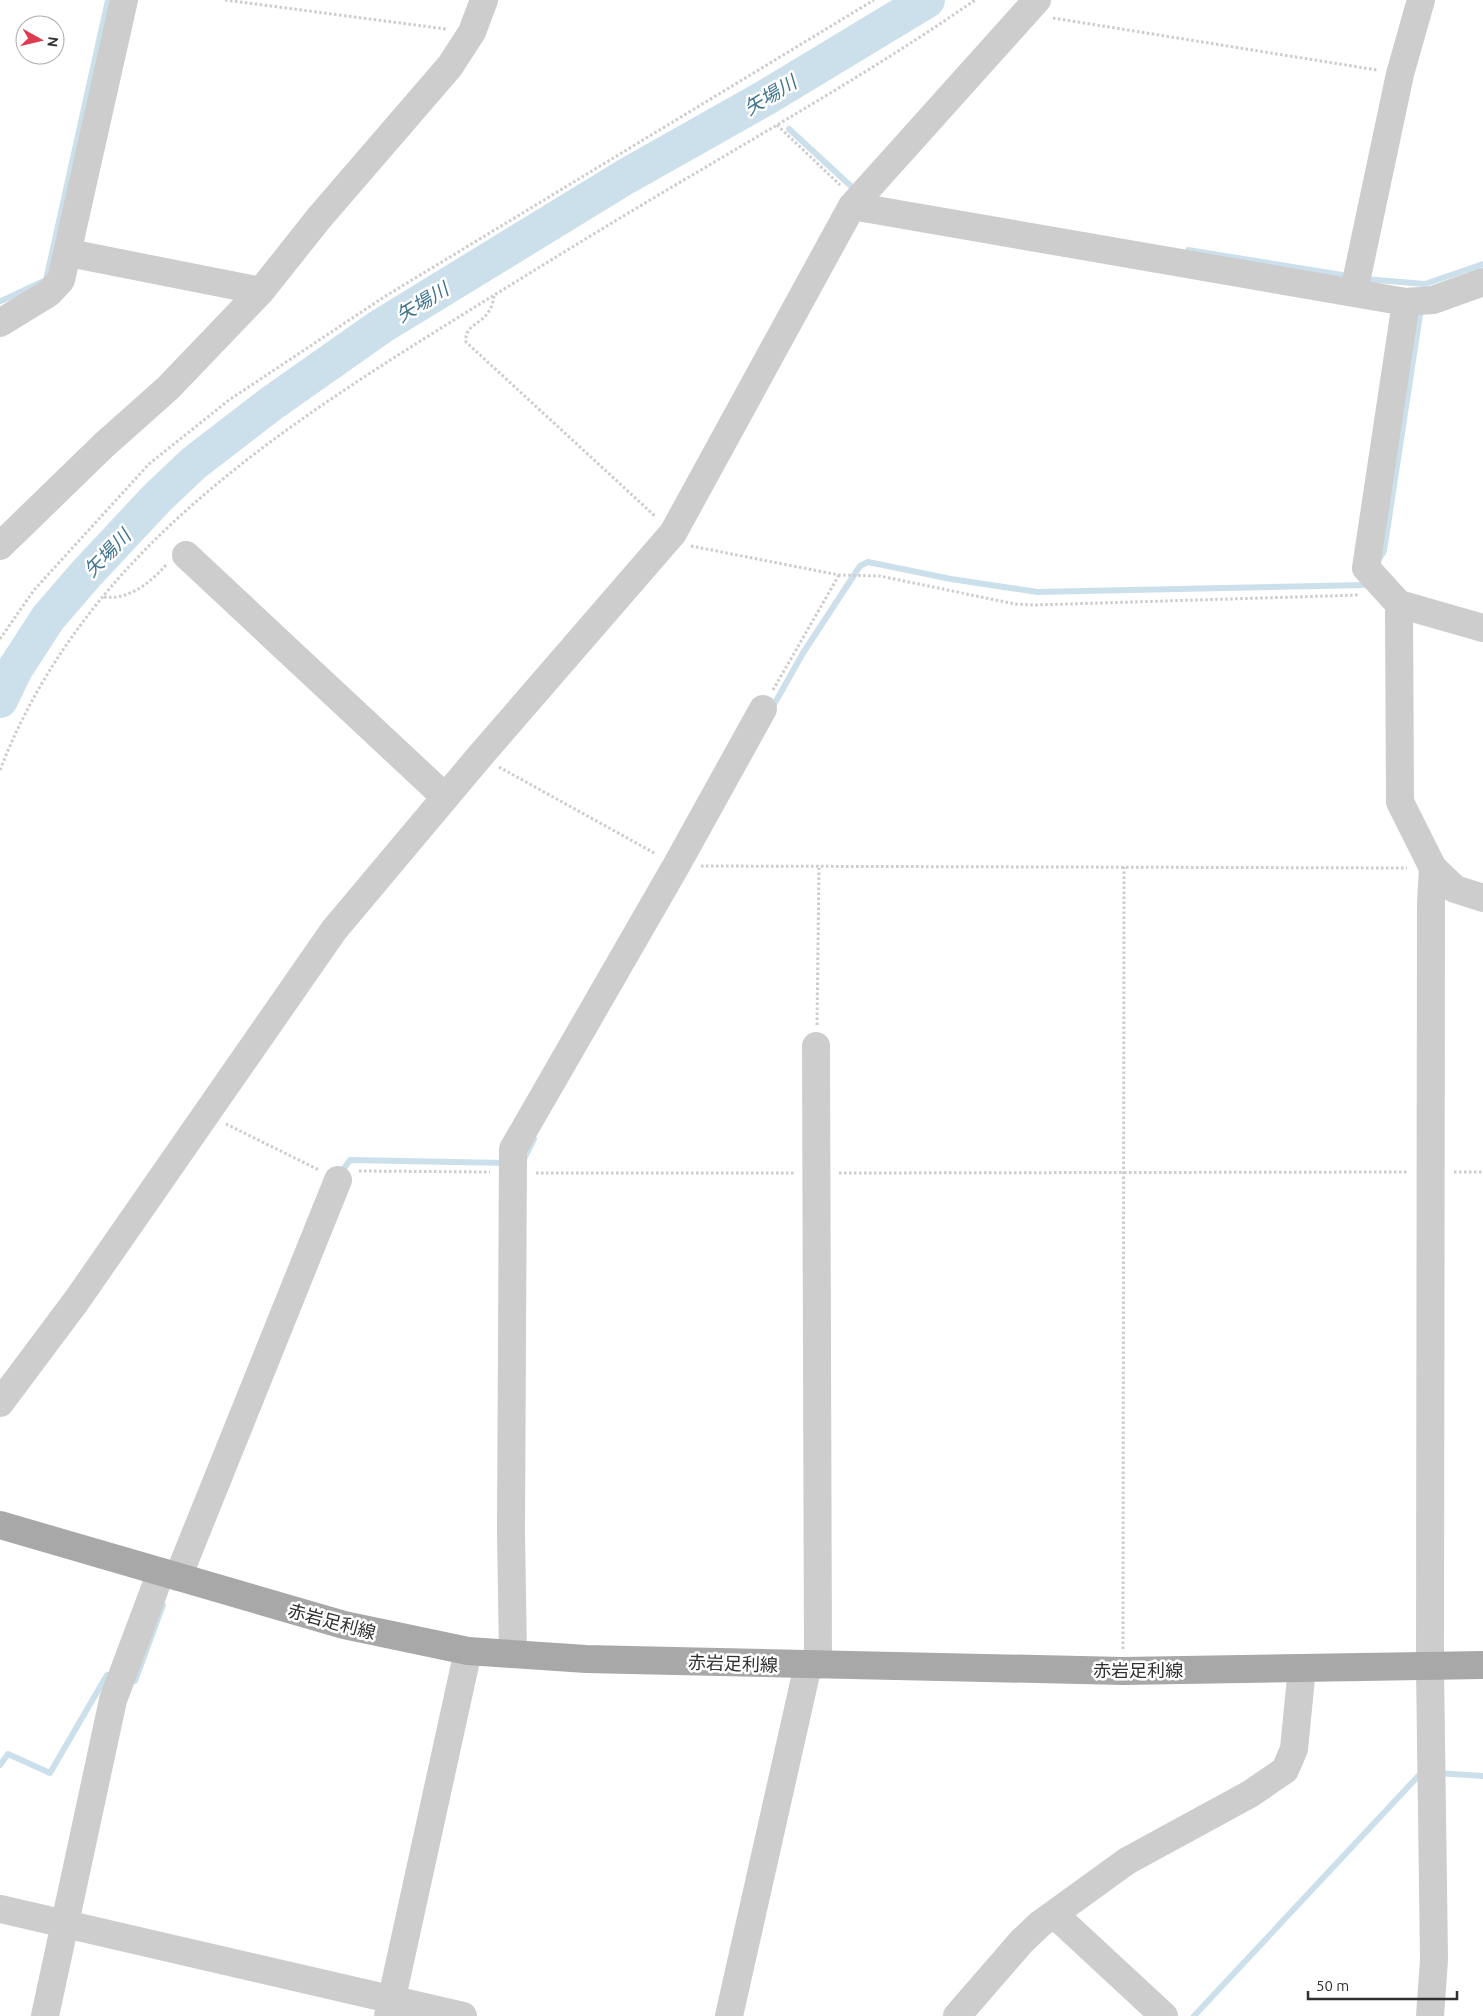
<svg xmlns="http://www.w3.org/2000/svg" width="1483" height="2016" font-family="Ubuntu,'Noto Sans JP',sans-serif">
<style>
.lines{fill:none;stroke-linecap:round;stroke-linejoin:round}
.stream{stroke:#cce0eb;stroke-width:6}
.river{stroke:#cce0eb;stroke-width:36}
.path{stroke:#cdcdcd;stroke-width:3;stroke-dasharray:2.5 2.5;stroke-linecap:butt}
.minor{stroke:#cdcdcd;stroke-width:28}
.major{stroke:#a8a8a8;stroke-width:28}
.labels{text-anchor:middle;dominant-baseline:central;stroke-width:5;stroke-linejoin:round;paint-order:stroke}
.street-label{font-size:18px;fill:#303030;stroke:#fff}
.water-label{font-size:19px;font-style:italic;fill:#41748e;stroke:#fff}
</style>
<rect width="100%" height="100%" fill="#fff"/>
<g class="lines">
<!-- stream -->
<path class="stream" d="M 789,129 L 854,189
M 1188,250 L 1342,275
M 1365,279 L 1425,284 L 1483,264
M 1,301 L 46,280 L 108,0
M 1378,561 L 1384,551 L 1421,308
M 771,710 L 803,653 L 860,566 L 868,562 L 951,579 L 1037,592 L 1363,585 L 1368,578
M 524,1159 L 534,1139
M 340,1174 L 350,1160 L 506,1163
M 129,1679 L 135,1681 L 163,1605
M 0,1765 L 8,1754 L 50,1773 L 107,1675 L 114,1676
M 1437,1773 L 1483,1776
M 1194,2016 L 1422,1772"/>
<!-- river -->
<path class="river" d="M 0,700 L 15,669 L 48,618 L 86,574 L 157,498 L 194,463 L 272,403 L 380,327 L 625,177 L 765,98 L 927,0"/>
<!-- path -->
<path class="path" d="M 225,0 L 446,29
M 1053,18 L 1377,70
M 777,125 L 840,185
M 494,296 C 493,301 492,307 489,311 C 482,324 464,325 466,342 L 656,517
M 691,546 L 839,575 L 880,576 L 1015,604 L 1035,605 L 1359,595
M 104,597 C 129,600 150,583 166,565
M 0,639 L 34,590 L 149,464 L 229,400 L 384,297 L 874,0
M 773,690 L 839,575
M 499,767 L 656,854
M 0,770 C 87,546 288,423 483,302 C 551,260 619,218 689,177 C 785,120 883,64 975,0
M 701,866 L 1407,868
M 817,1025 L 819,868
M 226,1124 L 319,1170
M 359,1171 L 490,1172
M 1454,1172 L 1483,1172
M 536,1173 L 795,1173
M 839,1173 L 1407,1172
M 1123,1649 L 1124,867"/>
<!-- minor -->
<path class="minor" d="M 852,206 L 1406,302 L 1433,300 L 1483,282
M 69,253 L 261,291
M 1354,291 L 1400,74 L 1421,0
M 1406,302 L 1366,568 L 1399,604 L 1400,802 L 1433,868 L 1455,889 L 1483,898
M 0,323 L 49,293 L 61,280 L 124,0
M 0,546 L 104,445 L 168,388 L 261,291 L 319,218 L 450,66 L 472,32 L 484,0
M 186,555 L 445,797
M 1399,604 L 1483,628
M 816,1046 L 818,1665
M 0,1403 L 77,1300 L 334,930 L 480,756 L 673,533 L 852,206 L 1037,0
M 178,1577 L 338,1180
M 513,1654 L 511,1532 L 513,1149 L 676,866 L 763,709
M 0,1909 L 463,2016
M 1054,1914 L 1164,2016
M 45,2016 L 113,1700 L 161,1572
M 388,2016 L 468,1651
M 729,2016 L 808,1665
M 957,2016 L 1022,1941 L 1040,1924 L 1127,1861 L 1250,1794 L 1285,1770 L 1294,1749 L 1302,1668
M 1430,2016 L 1434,1960 L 1430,1667 L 1431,902 L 1433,868"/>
<!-- major -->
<path class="major" d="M 0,1525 L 344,1625 L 468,1651 L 586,1659 L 1123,1671 L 1483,1665"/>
</g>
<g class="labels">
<!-- street labels -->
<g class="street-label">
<text transform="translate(332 1621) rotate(15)">赤岩足利線</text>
<text transform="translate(733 1663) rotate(2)">赤岩足利線</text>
<text x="1138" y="1670">赤岩足利線</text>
</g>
<!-- water labels -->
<g class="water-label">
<text transform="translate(770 95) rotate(-31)">矢場川</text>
<text transform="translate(422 302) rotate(-31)">矢場川</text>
<text transform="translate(107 553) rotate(-46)">矢場川</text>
</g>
</g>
<!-- north arrow -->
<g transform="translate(40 40) rotate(98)"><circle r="24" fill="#ffffff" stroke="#acacac"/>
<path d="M0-4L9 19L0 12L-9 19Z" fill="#dd3c50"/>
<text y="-8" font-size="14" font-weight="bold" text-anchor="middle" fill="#303030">N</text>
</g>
<!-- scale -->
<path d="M1308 1991v8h149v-8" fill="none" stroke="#303030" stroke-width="2.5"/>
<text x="1316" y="1991" font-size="15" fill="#303030" stroke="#ffffff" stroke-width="4" paint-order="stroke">50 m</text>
</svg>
